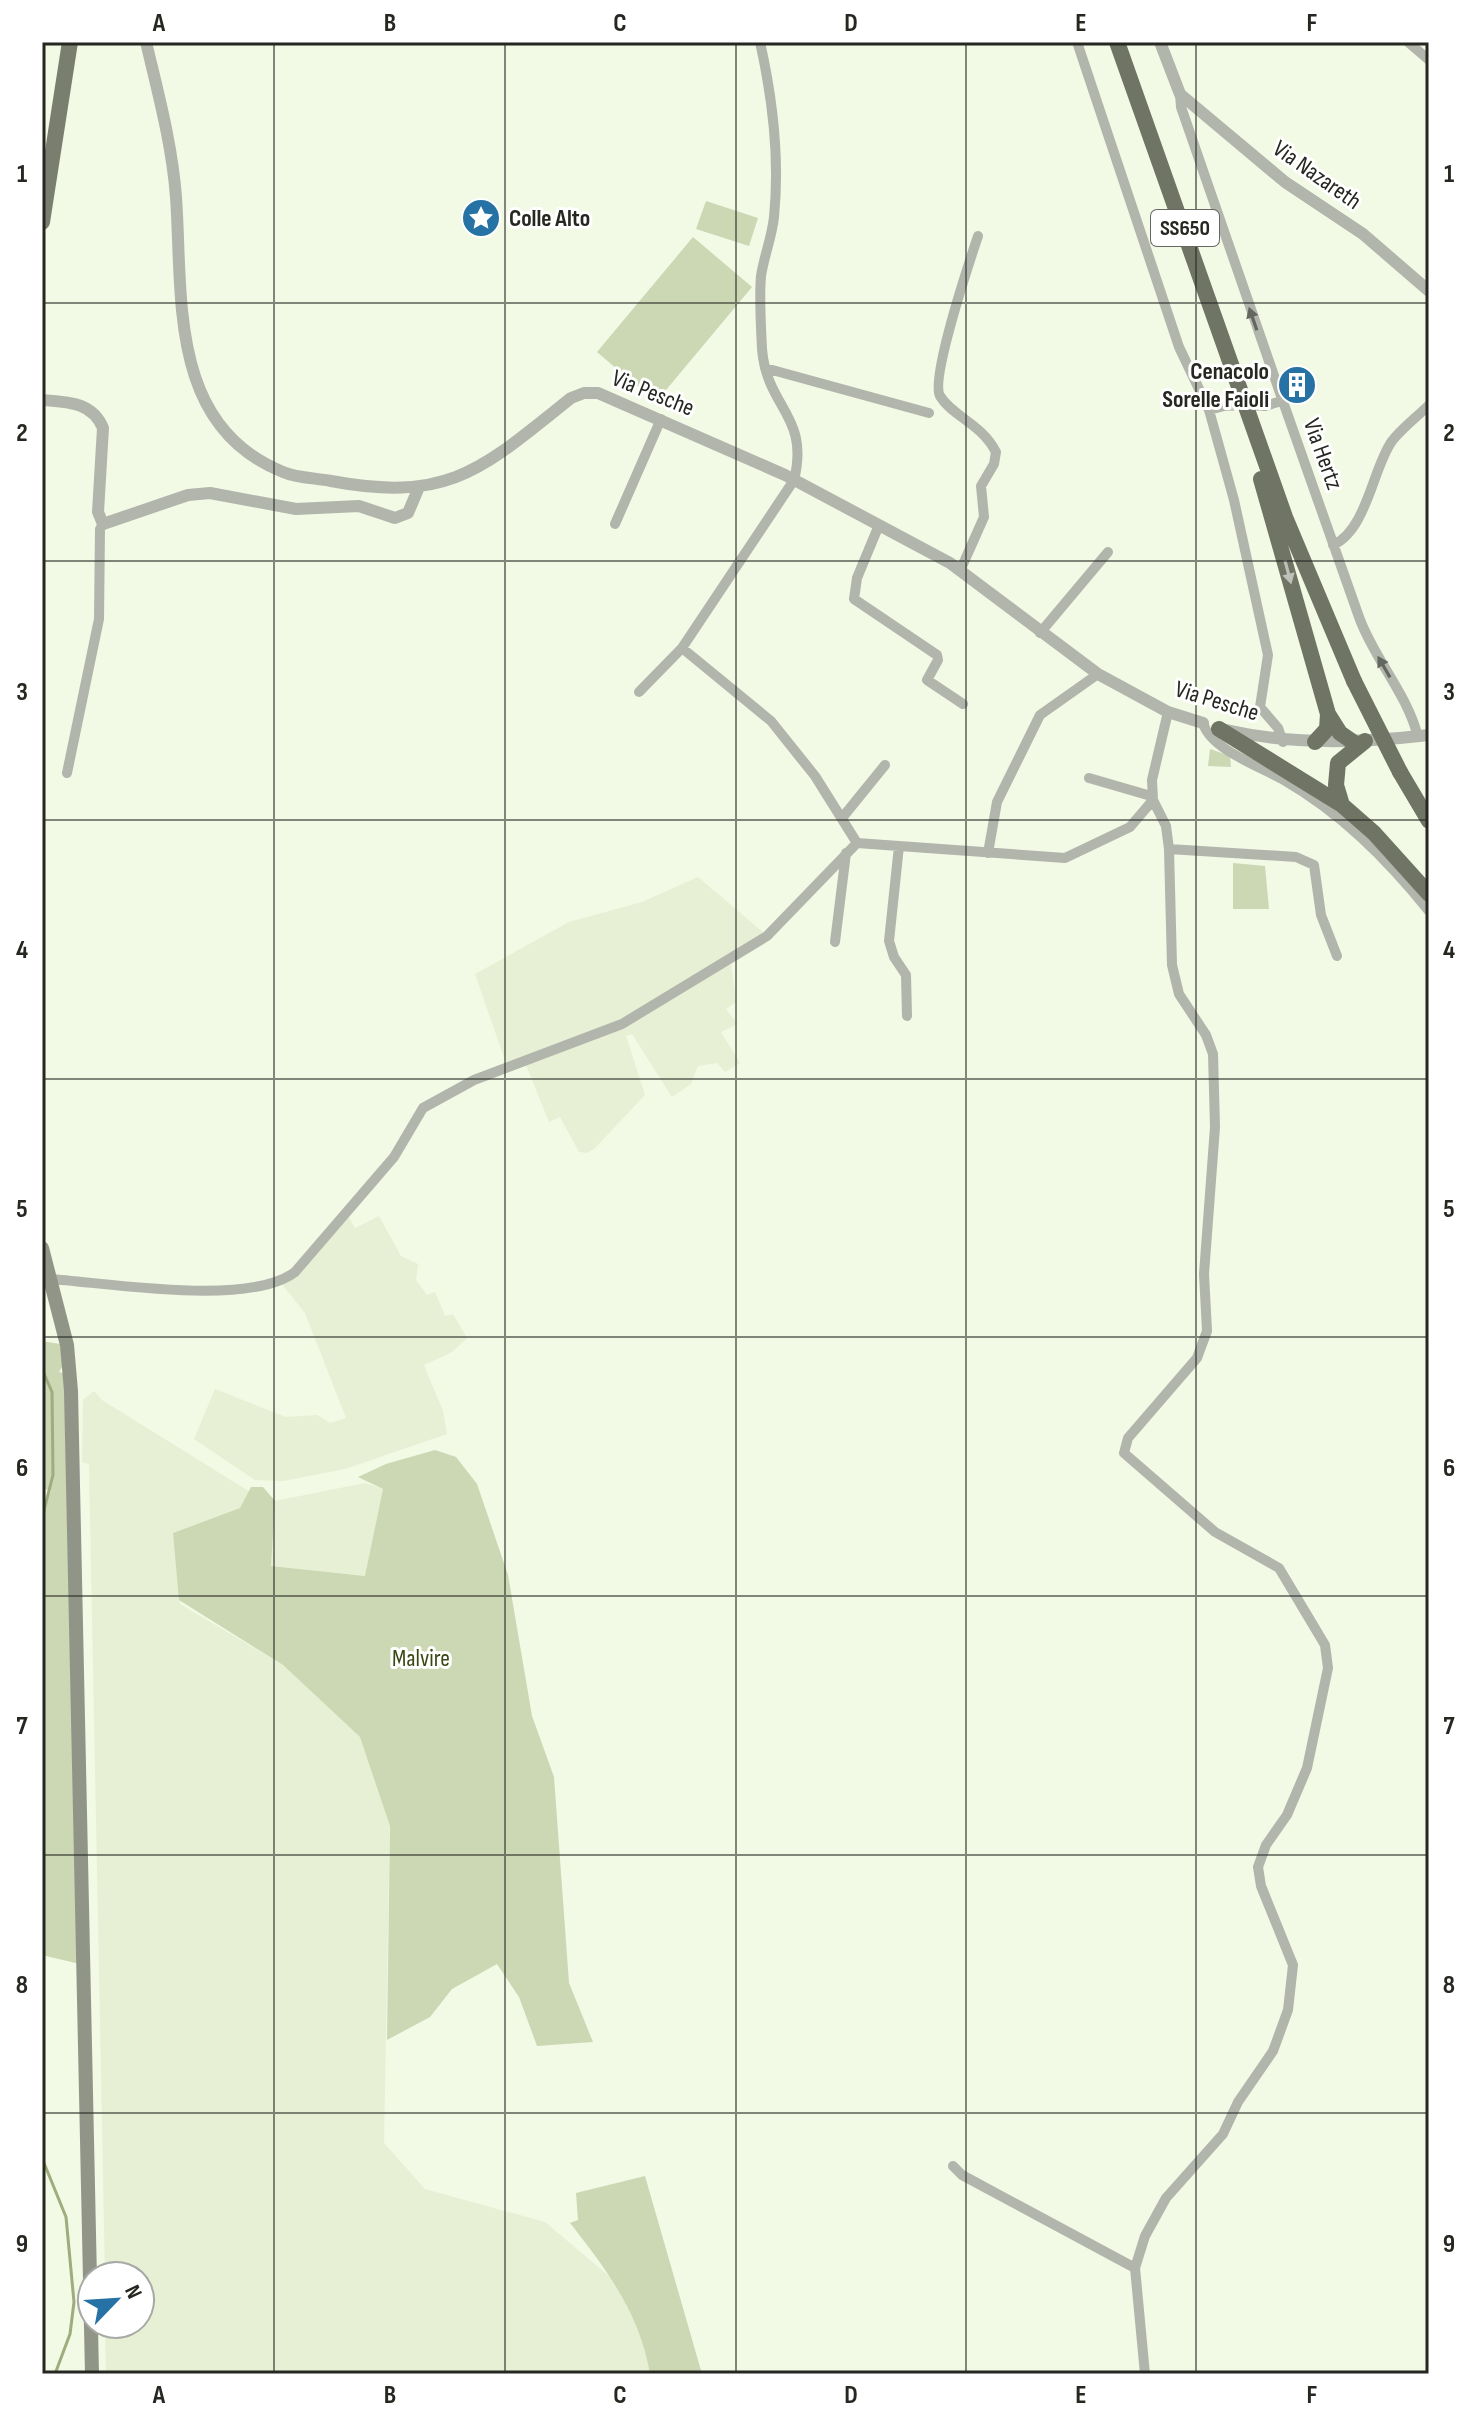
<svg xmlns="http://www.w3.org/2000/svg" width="1471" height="2416" font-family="'Sofia Sans Condensed',sans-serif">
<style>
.built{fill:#e7f0d4}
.green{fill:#ccd7b4}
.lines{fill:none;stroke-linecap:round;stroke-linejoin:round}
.stream{stroke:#9eac7e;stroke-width:3}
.minor-tunnel{stroke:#c9cfbd;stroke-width:10;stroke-dasharray:10 5;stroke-linecap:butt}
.minor{stroke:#b2b5ac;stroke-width:10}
.tertiary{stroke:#b2b5ac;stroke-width:12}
.secondary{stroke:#919588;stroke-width:14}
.primary{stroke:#797e6f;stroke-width:16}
.trunk{stroke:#6f7464;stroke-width:16}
.trunk-bridge{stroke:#6f7464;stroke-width:16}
.oneway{fill:#64675f}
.oneway2{fill:#bec0b9}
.grid{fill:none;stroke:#252720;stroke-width:2;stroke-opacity:0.55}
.labels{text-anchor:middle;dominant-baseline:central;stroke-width:6;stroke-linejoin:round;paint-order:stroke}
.shield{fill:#fff;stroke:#666863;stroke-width:2}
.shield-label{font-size:22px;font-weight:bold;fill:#252720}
.street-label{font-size:24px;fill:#252720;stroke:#fff}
.poi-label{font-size:24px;font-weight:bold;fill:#252720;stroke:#fff;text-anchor:start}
.park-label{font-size:24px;fill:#3b4713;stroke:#fff}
.neatline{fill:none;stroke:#252720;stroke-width:3}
.grid-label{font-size:26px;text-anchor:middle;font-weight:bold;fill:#252720}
</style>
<rect width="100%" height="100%" fill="#f2f9e4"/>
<!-- built -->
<path class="built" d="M 698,877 L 764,933 L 731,962 L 736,1002 L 726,1009 L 738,1024 L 721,1032 L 740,1063 L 725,1072 L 717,1063 L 698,1066 L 691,1084 L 672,1097 L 632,1034 L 626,1036 L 645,1095 L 595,1148 L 587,1153 L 579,1152 L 560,1117 L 549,1122 L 524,1060 L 507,1066 L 475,974 L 569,922 L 642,902 Z
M 346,1212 L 355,1228 L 379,1216 L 401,1256 L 418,1264 L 416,1280 L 427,1295 L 435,1292 L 445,1316 L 453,1314 L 467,1338 L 452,1352 L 424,1365 L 443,1411 L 447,1434 L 345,1469 L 283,1481 L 255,1480 L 194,1439 L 215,1389 L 286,1417 L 317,1415 L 330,1423 L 346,1418 L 305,1313 L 281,1283 Z
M 94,1391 L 102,1400 L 250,1492 L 240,1508 L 173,1533 L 180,1604 L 283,1665 L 360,1737 L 390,1816 L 384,2143 L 425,2189 L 545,2222 L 616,2282 L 644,2336 L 650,2374 L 106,2374 L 105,2324 L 140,2324 L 140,2276 L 105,2276 L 89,1464 L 82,1462 L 83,1400 Z
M 365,1483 L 383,1489 L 366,1576 L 270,1566 L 275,1501 Z"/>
<!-- green -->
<path class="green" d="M 706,201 L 758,218 L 749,246 L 696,229 Z
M 693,237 L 752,287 L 656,402 L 597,352 Z
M 1210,749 L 1230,756 L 1231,767 L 1208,766 Z
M 1233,863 L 1265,866 L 1269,909 L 1233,909 Z
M 42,1341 L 66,1345 L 68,1356 L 59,1372 L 70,1375 L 84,1965 L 42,1955 L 42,1507 L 51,1491 L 42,1488 Z
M 435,1450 L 456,1457 L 477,1484 L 508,1575 L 532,1716 L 554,1777 L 569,1983 L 593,2042 L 537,2046 L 519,1997 L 497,1964 L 452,1989 L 430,2017 L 387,2040 L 390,1826 L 360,1737 L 283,1665 L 179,1600 L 173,1533 L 240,1508 L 251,1487 L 263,1487 L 275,1501 L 271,1566 L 365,1576 L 383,1489 L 358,1477 L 386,1464 Z
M 645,2176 L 702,2374 L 650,2374 C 640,2314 607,2270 570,2223 L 578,2220 L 576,2193 Z"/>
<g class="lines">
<!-- stream -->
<path class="stream" d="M 42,1369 L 52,1392 L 53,1475 L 42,1518
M 42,2158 L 66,2217 L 74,2302 L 70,2334 L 55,2374"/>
<!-- minor-tunnel -->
<path class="minor-tunnel" d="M 1224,406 L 1265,406"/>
<!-- minor -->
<path class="minor" d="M 1077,42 L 1179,347 L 1209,410 L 1234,500 L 1268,655 L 1260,707 L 1278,728 L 1283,742
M 1408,42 L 1429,60
M 1180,94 L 1181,107 C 1239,278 1299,447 1359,617 C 1374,659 1407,693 1418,737
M 765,368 L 929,413
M 1265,406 L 1281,401
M 1209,410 L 1224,406
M 615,524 L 661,419
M 879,525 L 857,578 L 854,599 L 937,655 L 938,660 L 927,680 L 963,704
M 1333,545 C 1367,530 1373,467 1392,441 C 1402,428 1417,417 1429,405
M 960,571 L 984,517 L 981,486 L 994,464 L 996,452 C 981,423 953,417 940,396 C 930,379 970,260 978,236
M 1040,633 L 1108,552
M 682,648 L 771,721 L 815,776 L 857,843
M 639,692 L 682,648 L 794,480 C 810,415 767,409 762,349 C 761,326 759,299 761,276 C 764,256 772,237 774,217 C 780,157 773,100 760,42
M 1203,723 C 1210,749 1259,766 1282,779 C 1341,813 1386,858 1429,911
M 67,773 L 99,619 L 100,529 L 103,524
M 1089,778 L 1151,796
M 842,818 L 885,765
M 899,846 L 889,941 L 894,957 L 906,975 L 907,1016
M 1169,849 L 1296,857 L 1314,865 L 1321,915 L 1337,956
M 988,853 L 997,802 L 1040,715 L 1098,674
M 835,942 L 846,853
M 50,1279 C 109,1283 249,1307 295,1272 L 394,1157 L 423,1108 L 474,1080 L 622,1024 L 767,936 L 857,843 L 1065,858 L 1130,827 L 1153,800 L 1152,780 L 1168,712
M 953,2166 L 962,2175 L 1135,2268
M 1145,2374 L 1135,2268 L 1145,2236 L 1166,2198 L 1223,2134 L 1238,2102 L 1273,2051 L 1288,2010 L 1293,1965 L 1261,1886 L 1258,1867 L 1266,1845 L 1287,1815 L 1307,1768 L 1328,1668 L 1325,1645 L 1279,1568 L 1215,1532 L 1124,1453 L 1128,1438 L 1197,1358 L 1207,1331 L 1204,1274 L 1215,1127 L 1213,1054 L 1206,1035 L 1179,994 L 1172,965 L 1169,849 L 1166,826 L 1153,800"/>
<!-- tertiary -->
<path class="tertiary" d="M 146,42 C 158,93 172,144 176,197 C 183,297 168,426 283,472 C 297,478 315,478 331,481 C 450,503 482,469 571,398 L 584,393 L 598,393 L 785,475 L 950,563 L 1098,674 L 1168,712 L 1203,723
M 1160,42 L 1180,94 L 1285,182 L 1363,234 L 1429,291
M 42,400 C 68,402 92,402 103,428 L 98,512 L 103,524 L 188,495 L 210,493 L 296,509 L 359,506 L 395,518 L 408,513 L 419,487
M 1226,730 C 1294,745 1359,743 1429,735"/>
<!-- secondary -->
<path class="secondary" d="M 42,1248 L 67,1345 L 71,1391 L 92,2374"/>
<!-- primary -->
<path class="primary" d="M 42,222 L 70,42"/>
<!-- trunk -->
<path class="trunk" d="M 1117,42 L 1285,517 L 1354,681
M 1261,479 L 1328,714 L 1340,733 L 1353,742
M 1219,729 L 1342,805 L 1374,833 L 1429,894
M 1315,742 L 1327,729 L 1328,714
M 1400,772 L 1429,821
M 1342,805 L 1336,785 L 1338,763 L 1365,741"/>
<!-- trunk-bridge -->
<path class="trunk-bridge" d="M 1354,681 L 1400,772"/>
</g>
<!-- one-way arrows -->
<defs><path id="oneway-solid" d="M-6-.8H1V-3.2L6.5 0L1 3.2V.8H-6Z" transform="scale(2)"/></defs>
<g class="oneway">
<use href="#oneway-solid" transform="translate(1253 319) rotate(-109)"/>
<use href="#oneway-solid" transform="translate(1384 667) rotate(-120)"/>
</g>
<use class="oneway2" href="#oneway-solid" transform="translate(1288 572) rotate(75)"/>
<!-- grid -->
<path class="grid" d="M 274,42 L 274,2374M 505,42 L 505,2374M 736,42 L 736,2374M 966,42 L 966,2374M 1196,42 L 1196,2374M 42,303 L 1429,303M 42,561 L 1429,561M 42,820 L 1429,820M 42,1079 L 1429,1079M 42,1337 L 1429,1337M 42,1596 L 1429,1596M 42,1855 L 1429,1855M 42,2113 L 1429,2113"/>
<!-- icons -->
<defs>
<g id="sight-disc" transform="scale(2)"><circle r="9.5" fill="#2672a5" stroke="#fff"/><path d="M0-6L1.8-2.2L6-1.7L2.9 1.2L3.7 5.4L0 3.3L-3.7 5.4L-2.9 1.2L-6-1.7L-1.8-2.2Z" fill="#fff"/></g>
<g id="building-disc" transform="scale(2)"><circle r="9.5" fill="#2672a5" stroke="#fff"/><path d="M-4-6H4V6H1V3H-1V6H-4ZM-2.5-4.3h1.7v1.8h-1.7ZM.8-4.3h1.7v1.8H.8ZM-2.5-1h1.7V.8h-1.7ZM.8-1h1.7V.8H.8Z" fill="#fff"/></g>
</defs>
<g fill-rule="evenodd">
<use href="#sight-disc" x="481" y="218"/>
<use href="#building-disc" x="1297" y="385"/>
</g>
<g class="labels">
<!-- shield labels -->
<rect class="shield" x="1151" y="210" width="68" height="36" rx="6"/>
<g class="shield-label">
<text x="1185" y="228">SS650</text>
</g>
<!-- street labels -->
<g class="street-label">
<text transform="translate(1317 175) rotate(35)">Via Nazareth</text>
<text transform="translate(653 393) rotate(22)">Via Pesche</text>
<text transform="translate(1323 454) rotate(70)">Via Hertz</text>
<text transform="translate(1217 701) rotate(17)">Via Pesche</text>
</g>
<!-- poi labels -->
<g class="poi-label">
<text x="509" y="218">Colle Alto</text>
<text x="1269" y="371" text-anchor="end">Cenacolo<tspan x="1269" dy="28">Sorelle Faioli</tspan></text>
</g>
<!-- park labels -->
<g class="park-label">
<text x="421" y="1658">Malvire</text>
</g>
</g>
<!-- border -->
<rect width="1471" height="2416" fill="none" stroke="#ffffff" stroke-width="88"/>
<!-- north arrow -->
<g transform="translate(116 2300) rotate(65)"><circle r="38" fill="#ffffff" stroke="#a8a9a6" stroke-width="2"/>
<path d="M0-6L14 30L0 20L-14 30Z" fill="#2672a5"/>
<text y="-12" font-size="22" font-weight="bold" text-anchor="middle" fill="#252720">N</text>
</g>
<rect x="44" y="44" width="1383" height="2328" class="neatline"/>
<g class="grid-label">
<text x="159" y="31">A</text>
<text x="390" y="31">B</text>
<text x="620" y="31">C</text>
<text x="851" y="31">D</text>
<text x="1081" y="31">E</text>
<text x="1312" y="31">F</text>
<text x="22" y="182">1</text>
<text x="1449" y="182">1</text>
<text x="22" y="441">2</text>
<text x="1449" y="441">2</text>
<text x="22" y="700">3</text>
<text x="1449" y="700">3</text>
<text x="22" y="958">4</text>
<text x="1449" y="958">4</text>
<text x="22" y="1217">5</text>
<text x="1449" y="1217">5</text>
<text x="22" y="1476">6</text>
<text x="1449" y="1476">6</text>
<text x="22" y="1734">7</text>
<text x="1449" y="1734">7</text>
<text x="22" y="1993">8</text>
<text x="1449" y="1993">8</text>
<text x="22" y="2252">9</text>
<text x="1449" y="2252">9</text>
<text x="159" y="2403">A</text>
<text x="390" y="2403">B</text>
<text x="620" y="2403">C</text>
<text x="851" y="2403">D</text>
<text x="1081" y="2403">E</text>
<text x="1312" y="2403">F</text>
</g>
</svg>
